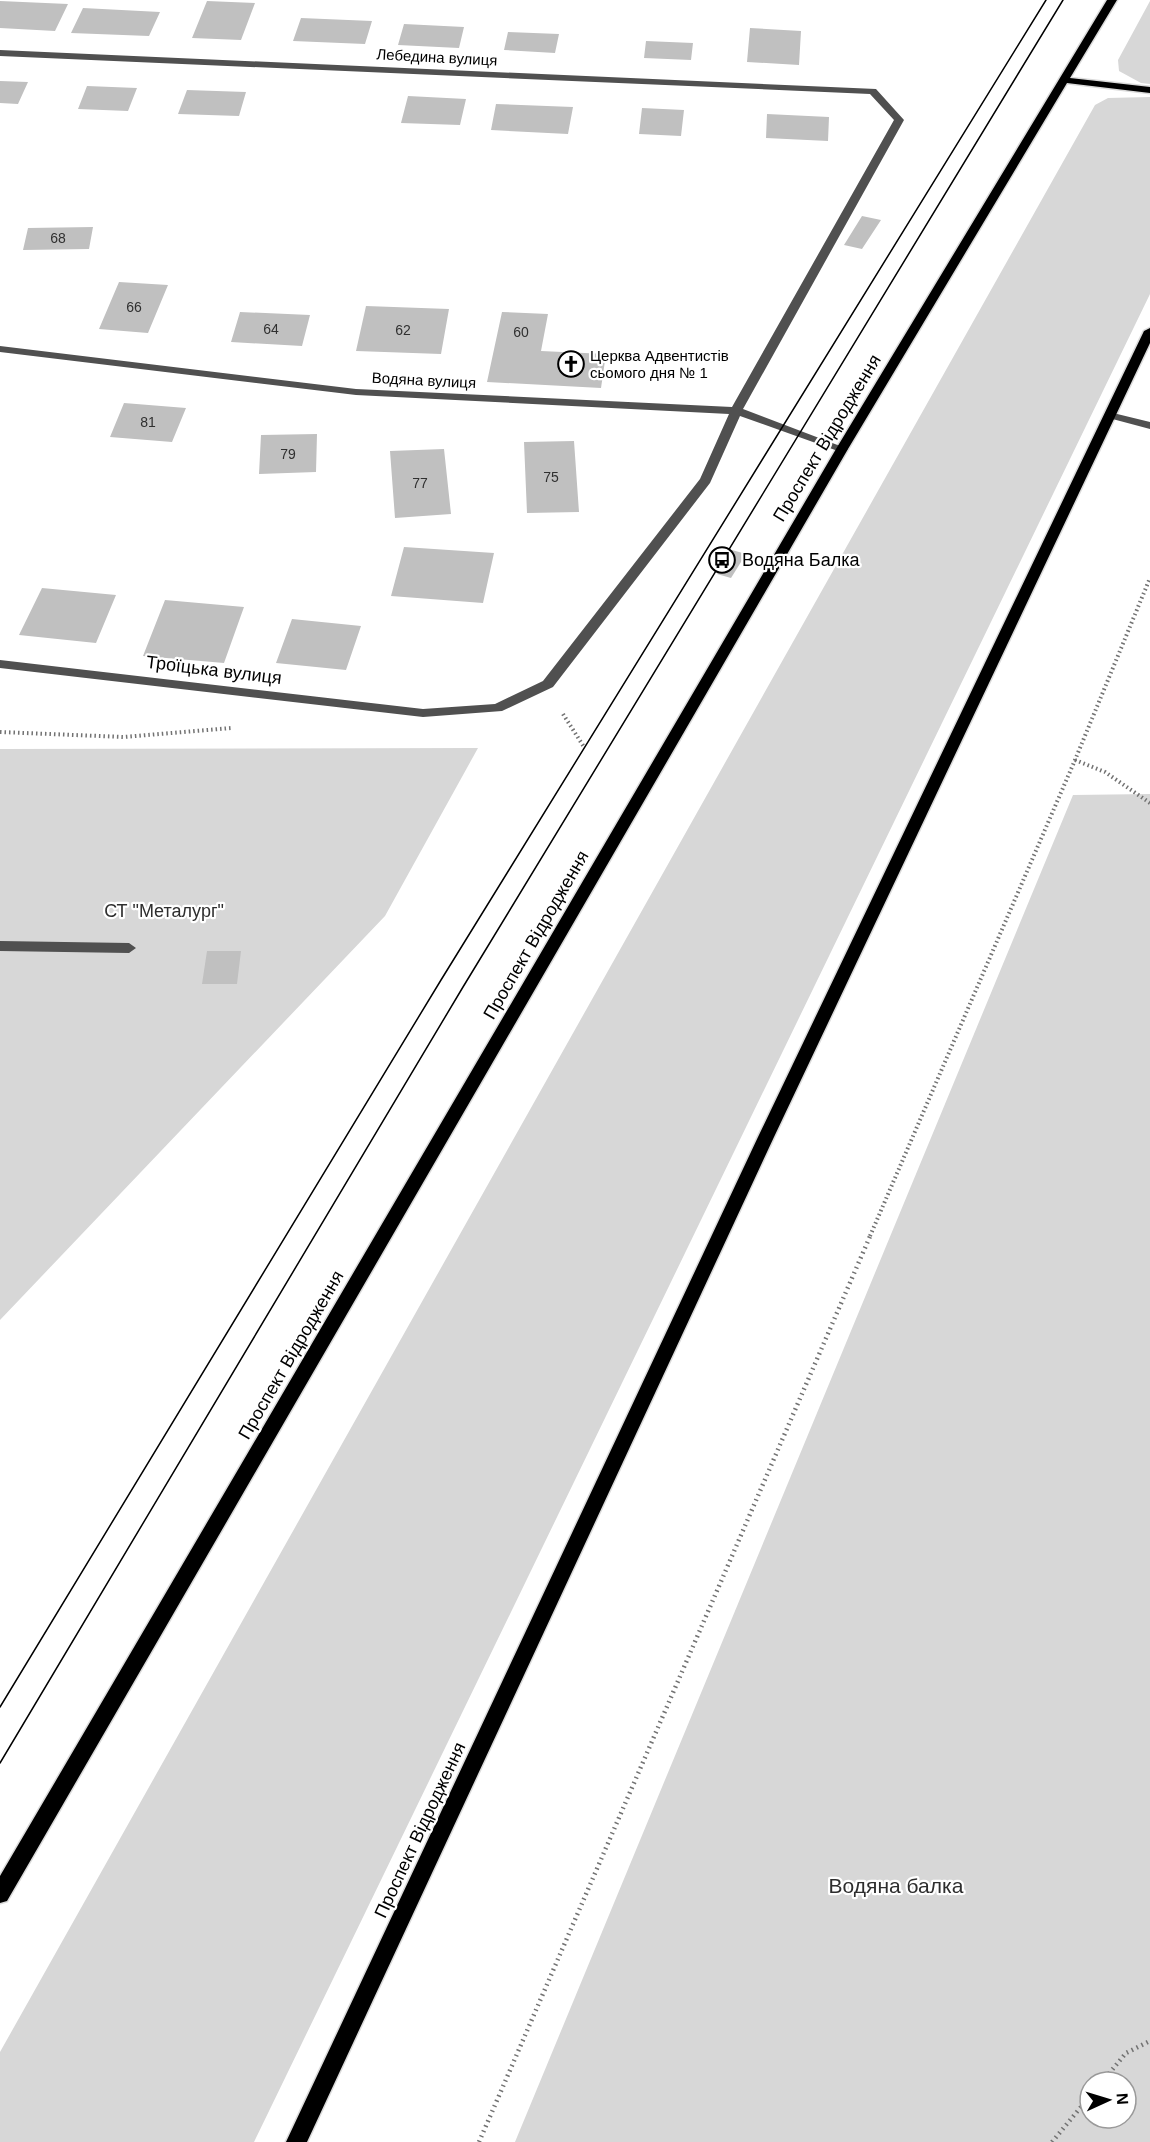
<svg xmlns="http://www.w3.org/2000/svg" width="1150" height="2142" font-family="Arial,sans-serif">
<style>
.green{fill:#d7d7d7;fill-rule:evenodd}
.building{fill:#c0c0c0}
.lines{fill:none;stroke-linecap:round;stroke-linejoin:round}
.major-casing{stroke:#dbdbdb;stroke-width:3}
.path-far1{stroke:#727272;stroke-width:4;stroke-dasharray:1.5 3;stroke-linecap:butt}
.path{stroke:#727272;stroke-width:4.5;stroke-dasharray:1.5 4;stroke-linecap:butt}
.minor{fill:#505050;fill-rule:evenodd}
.major{fill:#000;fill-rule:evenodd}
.tram{stroke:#000;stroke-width:1.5}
.labels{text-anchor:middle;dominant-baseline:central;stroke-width:4.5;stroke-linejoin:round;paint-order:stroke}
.far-number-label{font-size:14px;fill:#303030}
.far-street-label{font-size:15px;fill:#000;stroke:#fff}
.far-poi-label{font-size:15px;fill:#000;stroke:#fff;text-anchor:start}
.street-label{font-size:18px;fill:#000;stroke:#fff}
.poi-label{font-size:18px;fill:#000;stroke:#fff;text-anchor:start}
.park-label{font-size:18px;fill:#2e2e2e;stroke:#fff}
.near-park-label{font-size:21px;fill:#2e2e2e;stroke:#fff}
</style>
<rect width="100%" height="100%" fill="#fff"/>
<!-- green -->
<path class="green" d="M 1150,1 L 1150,84 L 1141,83 L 1119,71 L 1118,60 Z
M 1150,97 L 1150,294 L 254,2142 L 0,2142 L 0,2052 L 1095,105 L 1108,98 Z
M 478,748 L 385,916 L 0,1320 L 0,749 Z
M 1150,794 L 1150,2142 L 515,2142 L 1073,795 ZM 1090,2082 L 1126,2082 L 1126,2118 L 1090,2118 Z"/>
<!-- building -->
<path class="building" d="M 0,1 L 68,4 L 55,31 L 0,28 Z
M 207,1 L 255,3 L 241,40 L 192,38 Z
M 83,8 L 160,12 L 149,36 L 71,33 Z
M 301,18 L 372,21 L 365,44 L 293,41 Z
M 404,24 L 464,27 L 459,48 L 398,45 Z
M 750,28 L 801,31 L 799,65 L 747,62 Z
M 508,32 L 559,34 L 555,53 L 504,50 Z
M 646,41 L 693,43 L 691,60 L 644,58 Z
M 0,81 L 28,82 L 18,104 L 0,103 Z
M 87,86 L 137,88 L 128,111 L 78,109 Z
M 187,90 L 246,92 L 239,116 L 178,114 Z
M 408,96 L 466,99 L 460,125 L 401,123 Z
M 496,104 L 573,107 L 568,134 L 491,130 Z
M 642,108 L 684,110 L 681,136 L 639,134 Z
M 767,114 L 829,117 L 828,141 L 766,138 Z
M 862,216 L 881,220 L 862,249 L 844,245 Z
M 93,227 L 89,249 L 23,250 L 28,228 Z
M 119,282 L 168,285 L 148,333 L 99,329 Z
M 366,306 L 449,309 L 441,354 L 356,351 Z
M 240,312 L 310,315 L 302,346 L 231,342 Z
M 502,312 L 548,314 L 541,351 L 606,354 L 601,388 L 487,382 Z
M 124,403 L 186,408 L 172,442 L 110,437 Z
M 317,434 L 316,472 L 259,474 L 261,435 Z
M 574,441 L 579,512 L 527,513 L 524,442 Z
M 444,449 L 451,514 L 395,518 L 390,451 Z
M 404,547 L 494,553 L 483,603 L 391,596 Z
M 732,550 L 746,554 L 731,578 L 717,574 Z
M 42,588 L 116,595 L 96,643 L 19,635 Z
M 165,600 L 244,607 L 224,663 L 143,656 Z
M 292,619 L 361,626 L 346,670 L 276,663 Z
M 207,951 L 241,951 L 237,984 L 202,984 Z"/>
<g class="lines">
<!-- major casing -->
<g class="major-casing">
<path id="major" d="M 1107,0 L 1117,0 L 1070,78 L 1150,87 L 1150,93 L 1067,83 L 848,449 L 7,1901 L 0,1903 L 0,1876 L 836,449 Z
M 1150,328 L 1150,343 L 774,1137 L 307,2142 L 286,2142 L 758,1137 L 1144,331 Z"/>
</g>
<!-- path-far1 -->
<path class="path-far1" d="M 563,714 L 584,747
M 0,732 L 124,737 L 231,728
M 1075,760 L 1105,772 L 1150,803
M 870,1236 L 1075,760 L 1150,578"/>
<!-- path -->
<path class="path" d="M 1102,2082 L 1126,2053 L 1150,2041
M 479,2142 L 871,1234
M 1052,2142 L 1090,2096"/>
<!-- minor -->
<path class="minor" d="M 0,50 L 876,89 L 904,120 L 743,409 L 848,449 L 842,453 L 838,451 L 740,416 L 710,483 L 553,687 L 502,711 L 423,717 L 0,668 L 0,660 L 423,709 L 495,704 L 543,681 L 700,479 L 729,414 L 356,395 L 0,352 L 0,346 L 356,389 L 732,407 L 894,120 L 870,94 L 0,56 Z
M 1109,412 L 1150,422 L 1150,429 L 1105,417 L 1105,413 Z
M 0,941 L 129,943 L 136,948 L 129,953 L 0,951 Z"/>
<!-- major -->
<use href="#major" class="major"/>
<!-- tram -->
<path class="tram" d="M 0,1707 L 441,980 L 1046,0
M 0,1763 L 463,987 L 1063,0"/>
</g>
<!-- icons -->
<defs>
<g id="church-ring" transform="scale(1.35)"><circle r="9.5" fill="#fff" stroke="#000" stroke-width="1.5"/><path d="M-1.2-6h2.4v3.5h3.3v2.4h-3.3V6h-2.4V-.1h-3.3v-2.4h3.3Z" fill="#000"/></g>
<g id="bus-ring" transform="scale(1.35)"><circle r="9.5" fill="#fff" stroke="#000" stroke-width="1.5"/><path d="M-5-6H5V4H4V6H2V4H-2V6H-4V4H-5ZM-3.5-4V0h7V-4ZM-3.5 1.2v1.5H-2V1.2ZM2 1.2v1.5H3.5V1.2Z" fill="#000"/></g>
</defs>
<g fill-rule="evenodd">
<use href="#church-ring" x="571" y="364"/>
<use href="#bus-ring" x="722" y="560"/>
</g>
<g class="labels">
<!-- far-number labels -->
<g class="far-number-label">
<text x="58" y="238">68</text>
<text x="134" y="307">66</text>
<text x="271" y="329">64</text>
<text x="403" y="330">62</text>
<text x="521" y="332">60</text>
<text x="148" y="422">81</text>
<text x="288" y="454">79</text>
<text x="551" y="477">75</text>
<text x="420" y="483">77</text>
</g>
<!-- far-street labels -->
<g class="far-street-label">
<text transform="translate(437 57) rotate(3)">Лебедина вулиця</text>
<text transform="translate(424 380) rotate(3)">Водяна вулиця</text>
</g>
<!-- far-poi labels -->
<g class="far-poi-label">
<text x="590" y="355">Церква Адвентистів<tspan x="590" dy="17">сьомого дня № 1</tspan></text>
</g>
<!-- street labels -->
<g class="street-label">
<text transform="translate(827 438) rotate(-59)">Проспект Відродження</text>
<text transform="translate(214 670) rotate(7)">Троїцька вулиця</text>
<text transform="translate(536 935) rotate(-60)">Проспект Відродження</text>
<text transform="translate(291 1355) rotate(-60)">Проспект Відродження</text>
<text transform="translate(420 1830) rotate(-65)">Проспект Відродження</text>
</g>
<!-- poi labels -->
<g class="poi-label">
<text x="742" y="560">Водяна Балка</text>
</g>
<!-- park labels -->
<g class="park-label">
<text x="164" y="911">СТ "Металург"</text>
</g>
<!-- near-park labels -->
<g class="near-park-label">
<text x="896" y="1885">Водяна балка</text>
</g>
</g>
<!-- north arrow -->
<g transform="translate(1108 2100) rotate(86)"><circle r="28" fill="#ffffff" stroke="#999999" stroke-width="1.5"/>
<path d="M0-4.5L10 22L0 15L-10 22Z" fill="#000000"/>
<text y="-9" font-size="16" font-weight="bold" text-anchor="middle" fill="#000000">N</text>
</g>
</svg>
